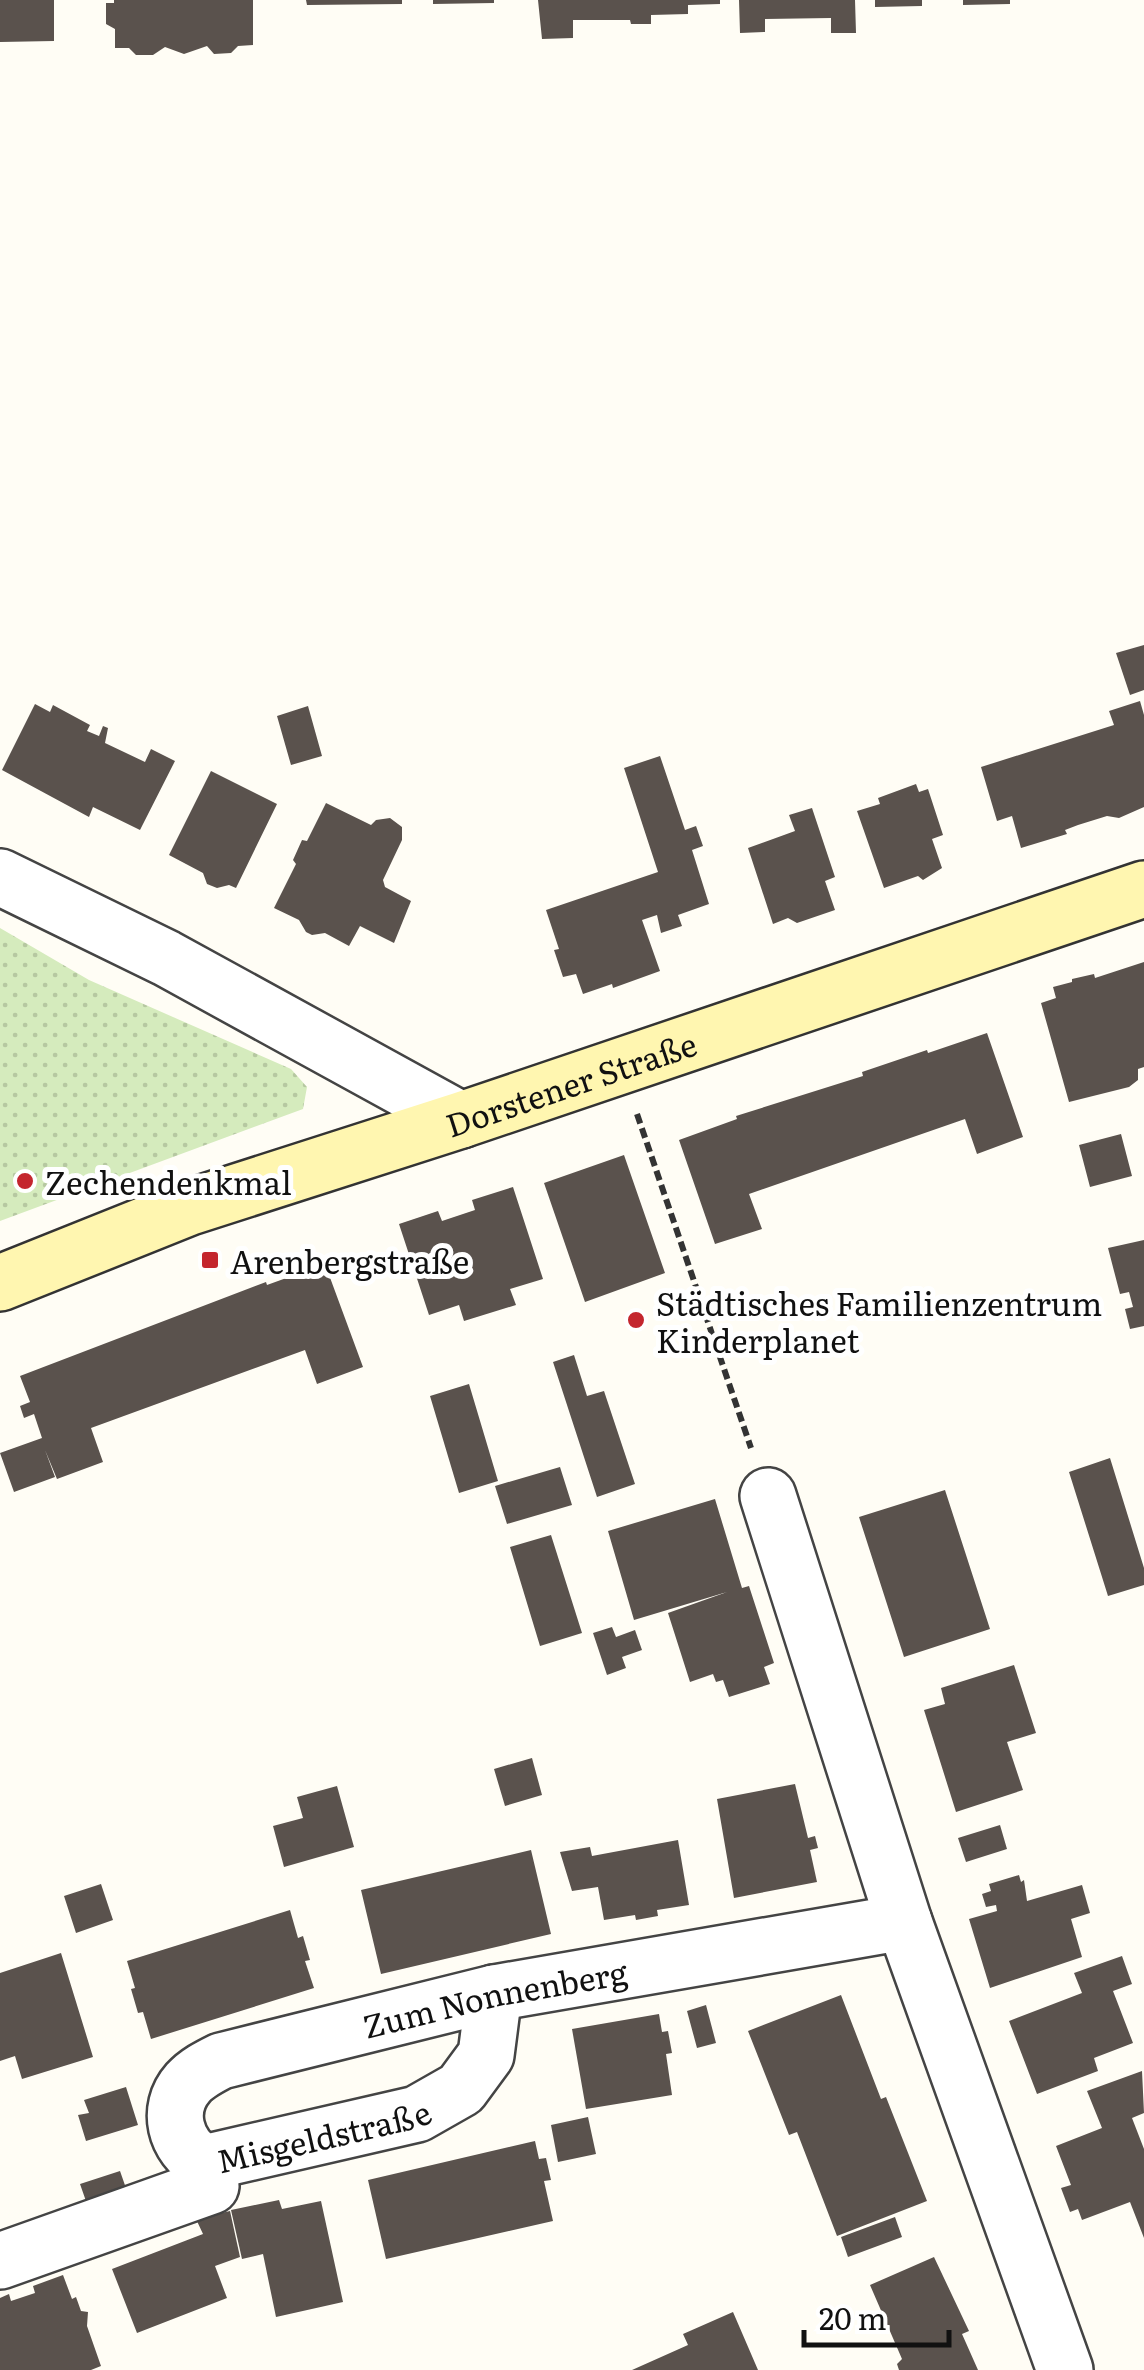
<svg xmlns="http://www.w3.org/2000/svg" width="1144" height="2370" font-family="Literata,serif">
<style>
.park{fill:url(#park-dots)}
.building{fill:#5a524d}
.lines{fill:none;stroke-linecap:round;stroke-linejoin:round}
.minor-casing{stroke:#444;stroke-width:60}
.secondary-casing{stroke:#333;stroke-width:60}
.path{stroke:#333;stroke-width:6;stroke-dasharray:10 5;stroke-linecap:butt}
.minor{stroke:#fff;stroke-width:55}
.secondary{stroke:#fff6b0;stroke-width:55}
.poi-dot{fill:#c4262e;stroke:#fff;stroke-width:4}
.labels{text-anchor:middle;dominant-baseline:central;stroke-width:10;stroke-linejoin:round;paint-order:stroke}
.street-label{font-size:32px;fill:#111;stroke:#fff}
.poi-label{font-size:32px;fill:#111;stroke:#fff;text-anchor:start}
</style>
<defs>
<pattern id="park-dots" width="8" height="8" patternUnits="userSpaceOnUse" patternTransform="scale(2.5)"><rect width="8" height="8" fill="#d5ebbd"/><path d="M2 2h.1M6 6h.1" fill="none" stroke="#b6c8a1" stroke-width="1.8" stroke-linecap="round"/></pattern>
</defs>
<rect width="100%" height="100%" fill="#fffdf5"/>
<!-- park -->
<path class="park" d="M 0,928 L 89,980 L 291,1069 L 307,1087 L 303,1109 L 0,1221 Z"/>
<!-- building -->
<path class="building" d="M 0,0 L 54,0 L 54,41 L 0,42 Z
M 114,0 L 253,0 L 253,45 L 238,46 L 231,53 L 214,54 L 207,46 L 184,54 L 165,47 L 153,55 L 136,55 L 129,48 L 115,48 L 115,29 L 106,24 L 106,3 L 114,3 Z
M 306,0 L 402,0 L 402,4 L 307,5 Z
M 433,0 L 494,0 L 494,3 L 433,4 Z
M 538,0 L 720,0 L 720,4 L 688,5 L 688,14 L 651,15 L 651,24 L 631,24 L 630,20 L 573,20 L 573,38 L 542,39 Z
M 739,0 L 855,0 L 856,33 L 831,33 L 831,18 L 765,19 L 765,32 L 740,33 Z
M 875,0 L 922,0 L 922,6 L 875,7 Z
M 963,0 L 1010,0 L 1010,4 L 963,5 Z
M 1144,645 L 1144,690 L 1130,695 L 1116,653 Z
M 1140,701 L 1144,715 L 1144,807 L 1119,818 L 1107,816 L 1078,825 L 1065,830 L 1067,834 L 1021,848 L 1012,816 L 997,821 L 981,767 L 1114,725 L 1109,711 Z
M 35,704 L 50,712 L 53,705 L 90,725 L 87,731 L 99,736 L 103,726 L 108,728 L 105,743 L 145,762 L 151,749 L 175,761 L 140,830 L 93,807 L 89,817 L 2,770 Z
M 308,706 L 322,756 L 291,765 L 277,716 Z
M 660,756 L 685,830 L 696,826 L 703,846 L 692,850 L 709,904 L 678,915 L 682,926 L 661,933 L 657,915 L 642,920 L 660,971 L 613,988 L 612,984 L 583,994 L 576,974 L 563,977 L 554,950 L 559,949 L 546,910 L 658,872 L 624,768 Z
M 211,771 L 277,804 L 236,888 L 229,885 L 217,888 L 207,884 L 203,873 L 169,855 Z
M 916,784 L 919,792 L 928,789 L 943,835 L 932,839 L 942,868 L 923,880 L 918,876 L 884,888 L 857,811 L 880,804 L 878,798 Z
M 326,803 L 371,825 L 376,820 L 390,818 L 402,827 L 402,840 L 383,880 L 385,887 L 411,901 L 394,943 L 360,926 L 349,946 L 325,933 L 312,935 L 306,932 L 299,920 L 274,908 L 296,864 L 293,860 L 302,840 L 307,841 Z
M 812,808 L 835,877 L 825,881 L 835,910 L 797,923 L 788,918 L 773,924 L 748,848 L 795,831 L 789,815 Z
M 1144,962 L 1144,1067 L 1138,1069 L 1138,1080 L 1129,1087 L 1069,1102 L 1041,1003 L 1056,998 L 1053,987 L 1072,982 L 1072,979 L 1094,974 L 1095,978 Z
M 987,1033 L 1023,1137 L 977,1154 L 965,1119 L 749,1194 L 762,1229 L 715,1244 L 679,1140 L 737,1119 L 736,1116 L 863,1076 L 862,1072 L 927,1050 L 928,1053 Z
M 1121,1134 L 1132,1176 L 1090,1187 L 1079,1145 Z
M 624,1155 L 665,1273 L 585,1302 L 544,1183 Z
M 513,1187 L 543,1279 L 510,1289 L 516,1305 L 464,1321 L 459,1305 L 429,1315 L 399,1224 L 438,1211 L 442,1221 L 475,1210 L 472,1200 Z
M 1144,1240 L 1144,1326 L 1130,1329 L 1125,1309 L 1133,1307 L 1129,1292 L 1120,1294 L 1108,1248 Z
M 325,1264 L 363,1367 L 317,1384 L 305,1350 L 91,1428 L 103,1462 L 57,1479 L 45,1450 L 55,1477 L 14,1492 L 0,1453 L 42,1438 L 34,1414 L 24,1418 L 20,1406 L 30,1402 L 20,1376 L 266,1282 L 267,1285 Z
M 574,1355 L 587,1396 L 604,1391 L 635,1484 L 597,1497 L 553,1362 Z
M 469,1384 L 498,1481 L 459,1493 L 430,1396 Z
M 1110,1458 L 1144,1568 L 1144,1585 L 1108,1596 L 1069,1472 Z
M 560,1467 L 572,1505 L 507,1524 L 495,1486 Z
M 945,1490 L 990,1629 L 904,1657 L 859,1517 Z
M 715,1499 L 742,1588 L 749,1586 L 774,1663 L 764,1667 L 770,1684 L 729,1697 L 723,1680 L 716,1682 L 713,1674 L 690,1682 L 668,1613 L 727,1592 L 634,1620 L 608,1531 Z
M 551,1535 L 582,1633 L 540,1646 L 510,1547 Z
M 612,1627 L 616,1637 L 635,1630 L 642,1650 L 622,1657 L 626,1668 L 607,1675 L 593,1633 Z
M 1014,1665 L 1036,1733 L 1007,1742 L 1023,1790 L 956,1812 L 924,1710 L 945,1704 L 941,1688 Z
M 532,1758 L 542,1795 L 505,1806 L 494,1769 Z
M 795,1784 L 808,1838 L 815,1836 L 818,1848 L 810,1850 L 817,1882 L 734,1898 L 717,1799 Z
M 337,1786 L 354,1847 L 284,1867 L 273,1826 L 303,1818 L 297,1797 Z
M 1000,1825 L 1007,1849 L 966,1862 L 958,1838 Z
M 678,1840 L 689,1905 L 657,1910 L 658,1916 L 636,1920 L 635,1915 L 604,1920 L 598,1887 L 572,1891 L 560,1852 L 590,1847 L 592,1856 Z
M 531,1850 L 551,1934 L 381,1974 L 361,1890 Z
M 1019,1875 L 1021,1882 L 1024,1880 L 1027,1901 L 1082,1885 L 1090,1913 L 1071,1919 L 1082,1957 L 990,1988 L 969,1919 L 997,1911 L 996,1905 L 986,1907 L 982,1894 L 991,1891 L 989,1884 Z
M 101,1884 L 113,1920 L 76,1933 L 64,1896 Z
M 290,1910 L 298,1938 L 303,1936 L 310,1960 L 305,1961 L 314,1988 L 151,2039 L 143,2012 L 138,2013 L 131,1989 L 135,1988 L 127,1961 Z
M 61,1953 L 93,2057 L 22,2079 L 15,2056 L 0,2061 L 0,1973 Z
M 1122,1956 L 1132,1984 L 1113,1991 L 1133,2043 L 1094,2058 L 1098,2071 L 1037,2094 L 1009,2021 L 1082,1993 L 1074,1973 Z
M 841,1995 L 881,2099 L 886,2097 L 927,2201 L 837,2236 L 797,2132 L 789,2135 L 748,2031 Z
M 706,2005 L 716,2043 L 697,2048 L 687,2011 Z
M 659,2014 L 662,2032 L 668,2031 L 672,2053 L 666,2054 L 672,2095 L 586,2109 L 572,2029 Z
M 1142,2071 L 1144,2113 L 1132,2118 L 1144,2149 L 1144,2238 L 1130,2202 L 1082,2220 L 1078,2209 L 1070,2212 L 1061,2188 L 1071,2185 L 1056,2146 L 1102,2128 L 1087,2091 Z
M 126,2087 L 138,2125 L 86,2141 L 78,2115 L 89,2113 L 84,2100 Z
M 588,2117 L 596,2154 L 558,2162 L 551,2125 Z
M 535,2141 L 539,2159 L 546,2158 L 551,2180 L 544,2181 L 553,2221 L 386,2259 L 368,2180 Z
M 120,2171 L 127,2191 L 87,2204 L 80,2184 Z
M 279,2200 L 282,2209 L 321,2201 L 343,2302 L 276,2317 L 263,2254 L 242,2259 L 231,2210 Z
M 230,2211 L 240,2257 L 215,2266 L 227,2298 L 137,2333 L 112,2269 L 203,2234 L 196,2219 Z
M 895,2217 L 902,2237 L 848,2257 L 841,2237 Z
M 934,2257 L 969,2331 L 962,2334 L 978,2370 L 899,2370 L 897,2364 L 902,2359 L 870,2285 Z
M 63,2275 L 72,2299 L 76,2297 L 81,2311 L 88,2312 L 87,2326 L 101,2366 L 91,2370 L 0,2370 L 0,2298 L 9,2294 L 11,2301 L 35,2293 L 33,2286 Z
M 733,2312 L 758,2370 L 632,2370 L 688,2345 L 683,2334 Z"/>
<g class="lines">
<!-- minor casing -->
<g class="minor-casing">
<g id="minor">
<path d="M 0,877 L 166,958 L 461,1120"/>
<path d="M 768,1496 L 904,1922 L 1065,2370"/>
<path id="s1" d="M 204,2163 C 175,2147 165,2109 188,2083 C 197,2073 209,2067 221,2061 L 494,1993 L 904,1922"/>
<path id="s2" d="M 204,2163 L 417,2114 L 461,2089 L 486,2055 L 494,1993"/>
<path d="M 0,2261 L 211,2186 L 204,2163"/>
</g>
</g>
<!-- secondary casing -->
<g class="secondary-casing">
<g id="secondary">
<path id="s3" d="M 0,1283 L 190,1207 L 461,1120 L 1144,889"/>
</g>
</g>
<!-- path -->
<path class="path" d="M 637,1114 L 751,1448"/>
<!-- minor -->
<use href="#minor" class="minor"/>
<!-- secondary -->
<use href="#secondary" class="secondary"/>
</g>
<!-- markers -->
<g class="poi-dot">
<circle cx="25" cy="1181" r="10"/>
<rect x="200" y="1250" width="20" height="20" rx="5"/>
<circle cx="636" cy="1320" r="10"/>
</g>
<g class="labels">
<!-- street labels -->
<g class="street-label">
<text stroke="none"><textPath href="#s3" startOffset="605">Dorstener Straße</textPath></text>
<text stroke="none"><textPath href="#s1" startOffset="415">Zum Nonnenberg</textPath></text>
<text stroke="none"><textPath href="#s2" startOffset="122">Misgeldstraße</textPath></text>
</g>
<!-- poi labels -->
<g class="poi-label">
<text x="45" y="1181">Zechendenkmal</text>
<text x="230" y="1260">Arenbergstraße</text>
<text x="656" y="1302">Städtisches Familienzentrum<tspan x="656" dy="37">Kinderplanet</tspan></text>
</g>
</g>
<!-- scale -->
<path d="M804 2330v15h145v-15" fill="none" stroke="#111111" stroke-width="5"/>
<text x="819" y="2330" font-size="30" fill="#111111" stroke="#ffffff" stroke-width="8" paint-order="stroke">20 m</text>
</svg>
